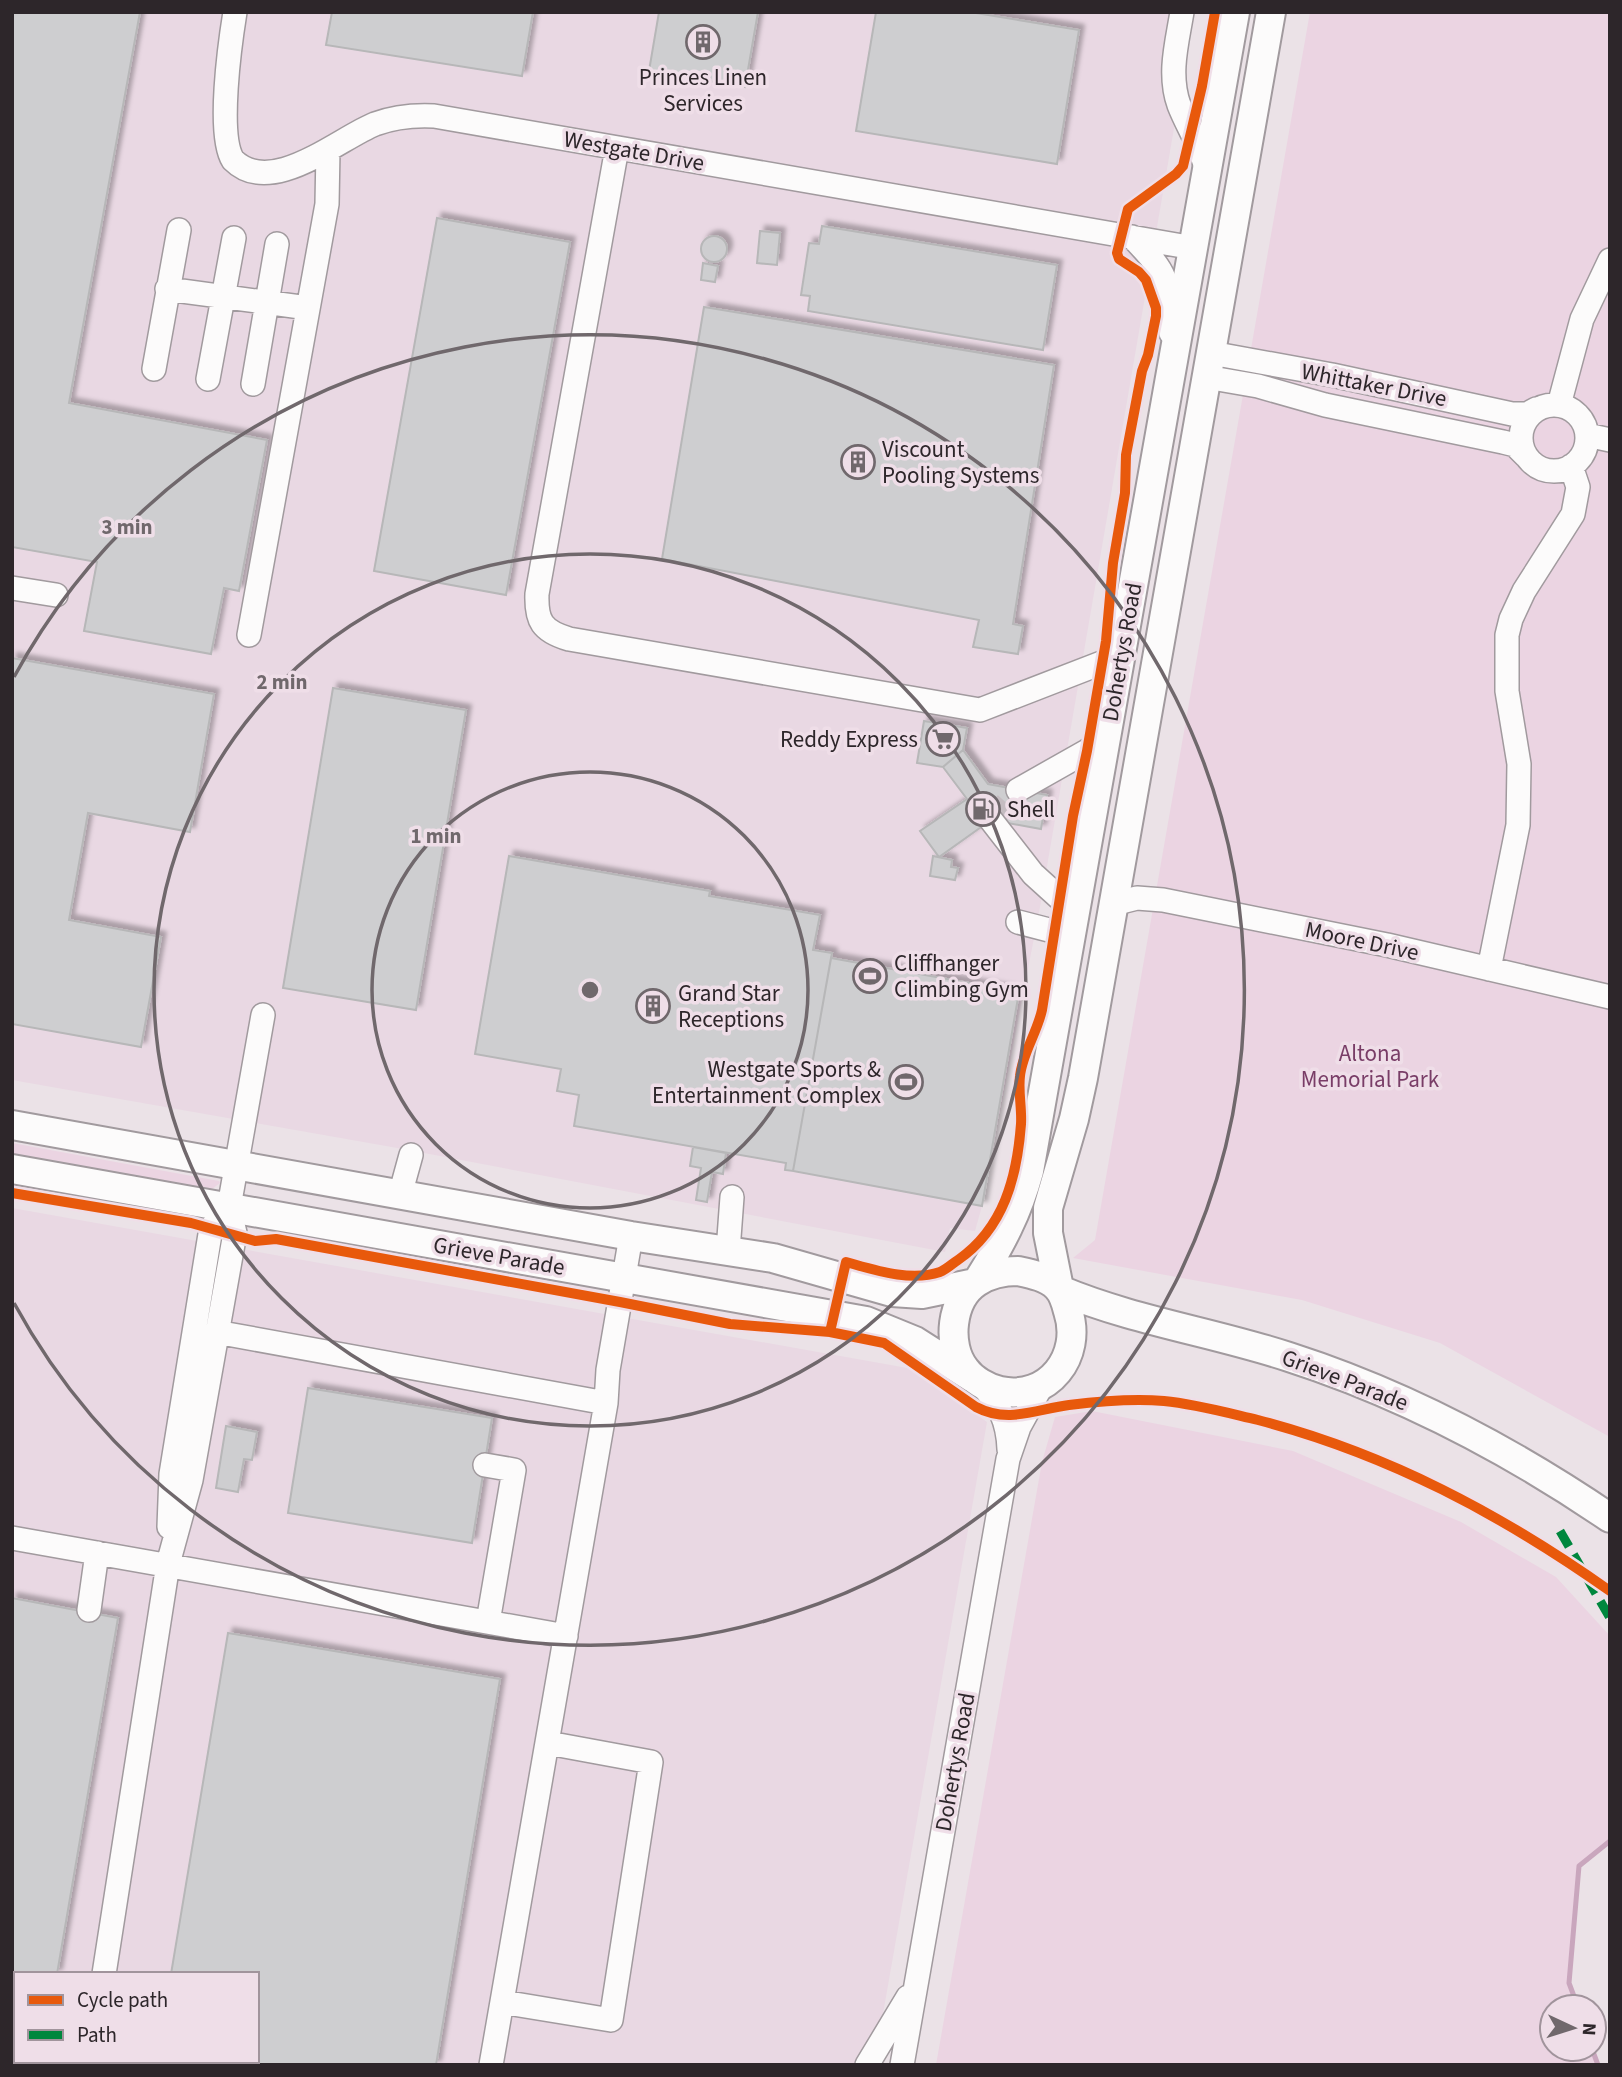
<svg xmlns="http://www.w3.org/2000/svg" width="1622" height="2077" font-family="'Source Sans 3',sans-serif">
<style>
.built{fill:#e9d8e3;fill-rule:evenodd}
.green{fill:#ebd4e2}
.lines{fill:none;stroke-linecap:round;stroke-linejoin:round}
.stream{stroke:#c9a6bd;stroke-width:5}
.building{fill:#ceced0;stroke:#b7b7b8;stroke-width:2;filter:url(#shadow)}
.minor-tunnel{stroke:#c5bcc1;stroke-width:23;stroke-dasharray:23 11;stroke-linecap:butt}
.minor-casing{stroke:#a19a9e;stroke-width:26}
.major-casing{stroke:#a19a9e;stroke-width:32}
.minor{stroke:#fcfbfb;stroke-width:23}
.major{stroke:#fcfbfb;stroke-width:28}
.quiet{stroke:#00873e;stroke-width:9;stroke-dasharray:18 9;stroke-linecap:butt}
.cycleway-casing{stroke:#efdee8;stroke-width:15}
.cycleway{stroke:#e8590c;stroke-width:10}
.ring{fill:none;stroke:#70686c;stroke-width:3.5}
.labels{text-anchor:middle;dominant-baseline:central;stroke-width:7;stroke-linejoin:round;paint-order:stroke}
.poi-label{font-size:23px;fill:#2d262a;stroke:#efdee8;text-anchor:start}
.street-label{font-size:23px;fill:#2d262a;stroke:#efdee8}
.park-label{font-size:23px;fill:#793d67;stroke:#efdee8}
.centre{fill:#70686c;stroke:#efdee8;stroke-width:3.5}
.ring-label{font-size:21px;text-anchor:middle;font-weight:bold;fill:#70686c;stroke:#efdee8;stroke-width:7;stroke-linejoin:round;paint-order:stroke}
</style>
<defs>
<filter id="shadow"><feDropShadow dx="5" dy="-5" stdDeviation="2" flood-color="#0004"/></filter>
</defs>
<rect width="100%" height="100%" fill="#ebe2e7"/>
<!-- built -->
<path class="built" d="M 12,12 L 1194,12 L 1040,907 L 982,1206 L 975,1231 L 950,1228 L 945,1252 L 403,1149 L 12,1080 Z
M 12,1208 L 913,1369 L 987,1422 L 874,2065 L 12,2065 ZM 16,1974 L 257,1974 L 257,2061 L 16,2061 Z"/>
<!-- green -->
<path class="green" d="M 1310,12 L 1610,12 L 1610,1437 L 1440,1343 L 1302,1300 L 1073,1258 L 1095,1240 Z
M 12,1143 L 219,1181 L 220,1183 L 212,1189 L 196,1189 L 12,1158 Z
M 1092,1411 L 1293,1451 L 1461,1522 L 1556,1577 L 1610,1636 L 1610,1841 L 1579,1866 L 1569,1983 L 1578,2007 L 1552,2007 L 1552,2049 L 1592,2049 L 1598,2065 L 936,2065 L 1042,1462 L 1055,1417 Z"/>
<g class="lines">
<!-- stream -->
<path class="stream" d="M 1578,2007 L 1569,1983 L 1579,1866 L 1610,1841
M 1592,2049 L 1598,2065"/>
</g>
<!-- building -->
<path class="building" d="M 12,12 L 140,12 L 69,403 L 267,440 L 239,591 L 224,588 L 211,654 L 84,631 L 97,562 L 12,547 Z
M 332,12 L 533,12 L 522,76 L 326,45 Z
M 659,12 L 758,12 L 745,87 L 649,71 Z
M 876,12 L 970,12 L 1079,30 L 1057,164 L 856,131 Z
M 437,218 L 570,242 L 506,595 L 374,571 Z
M 822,226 L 1057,265 L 1043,350 L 808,311 L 810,296 L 801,295 L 809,243 L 819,244 Z
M 760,231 L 780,233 L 777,265 L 757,263 Z
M701 249a13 13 0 1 1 26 0a13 13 0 1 1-26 0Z
M 703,263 L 718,266 L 715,282 L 701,280 Z
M 704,307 L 1054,365 L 1013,624 L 1023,626 L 1018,654 L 973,647 L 979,620 L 662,559 Z
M 12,658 L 214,694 L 190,832 L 88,813 L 69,920 L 161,937 L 141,1047 L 12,1024 Z
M 333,688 L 466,710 L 416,1010 L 283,988 Z
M 924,721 L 967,728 L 963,750 L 943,767 L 917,763 Z
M 963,750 L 988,784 L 1047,795 L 1041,829 L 991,820 L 939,857 L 920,831 L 967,799 L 943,767 Z
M 509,856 L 710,891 L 709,896 L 820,915 L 813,950 L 832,953 L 793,1171 L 785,1170 L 786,1163 L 574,1126 L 579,1095 L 557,1091 L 561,1069 L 475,1054 Z
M 933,856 L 952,860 L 951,867 L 958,868 L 955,880 L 930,876 Z
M 831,958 L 1019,992 L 982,1206 L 793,1171 Z
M 693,1147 L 726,1153 L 723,1174 L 712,1172 L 707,1202 L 696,1200 L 701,1168 L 690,1166 Z
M 308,1388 L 492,1418 L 472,1543 L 288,1513 Z
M 226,1426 L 257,1432 L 252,1460 L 244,1459 L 238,1492 L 216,1488 Z
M 12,1598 L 118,1618 L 57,1974 L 16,1974 L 16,2061 L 42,2061 L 42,2065 L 12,2065 Z
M 228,1633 L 500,1679 L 436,2065 L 156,2065 L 156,2061 L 257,2061 L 257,1974 L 171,1974 Z"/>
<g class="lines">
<!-- minor-tunnel -->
<path class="minor-tunnel" d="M 991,820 L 1018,790"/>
<!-- minor casing -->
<g class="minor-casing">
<path id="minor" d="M 235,12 C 230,43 217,135 233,160 C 271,198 338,139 375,124 C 394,117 414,115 434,116 L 1194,248
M 1182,12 C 1177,43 1168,74 1179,105 C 1188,128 1201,146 1207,171
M 617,148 L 537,594 C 536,621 542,631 569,639 L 980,710 L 1122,655
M 1132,237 C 1170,276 1168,280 1171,333
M 167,289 L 308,308
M 1211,353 L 1332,375 L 1512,414 L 1527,414 L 1536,409
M 154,369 L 179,230
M 1206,377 L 1258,386 L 1325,405 L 1503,442 L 1515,445 L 1526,456
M 208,379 L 234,238
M 253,384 L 277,244
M1521 438a33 33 0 1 1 66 0a33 33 0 1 1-66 0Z
M 1559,405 L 1582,319 L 1610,260
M 1587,435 L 1610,440
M 12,588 L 56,595
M 249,635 L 327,204 L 328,150
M 1018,790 L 1087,751 L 1107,738
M 991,820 L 1033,874 L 1076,913
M 1113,904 L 1137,898 L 1163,900 L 1387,945 L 1610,997
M 1018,922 L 1072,936
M 1489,969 L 1518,825 L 1519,764 L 1507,691 L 1507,635 L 1511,619 L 1524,591 L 1573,514 L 1578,487 L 1571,466
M 400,1195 L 411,1155
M 728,1251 L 732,1197
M 216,1332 L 606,1403
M 980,1383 C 999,1403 1008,1421 1009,1449
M 485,1465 L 514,1470 L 488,1622
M 169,1527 L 171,1474 L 211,1228 L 229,1207
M 12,1538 L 566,1636
M 89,1610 L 97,1553
M 104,1974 L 168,1564 L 191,1480 L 235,1233 L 229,1207 L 263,1015
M 502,2002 L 611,2020 L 651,1762 L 548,1743
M 90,2065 L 90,2061
M 491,2065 L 606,1403 L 608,1370 L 631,1236
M 867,2065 L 908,1997
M 902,2065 L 1008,1459 L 1019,1427 L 1041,1387"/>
</g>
<!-- major casing -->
<g class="major-casing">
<path id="major" d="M 12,1125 L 631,1236 L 773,1258 L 892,1292 L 922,1294 L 975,1283
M 12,1169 L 866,1321 L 915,1341 L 973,1378
M 1018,1271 C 1032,1274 1047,1277 1057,1287 C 1063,1293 1066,1303 1068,1311 C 1083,1356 1048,1401 1000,1391 C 987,1388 973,1380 965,1369 C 946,1345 951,1299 977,1282 C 989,1274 1004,1271 1018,1271 Z
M 977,1282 C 1000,1246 1018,1212 1029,1171 L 1235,12
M 1059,1288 L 1048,1233 L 1048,1208 L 1074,1119 L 1083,1078 L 1271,12
M 1060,1290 C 1134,1321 1213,1332 1289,1357 C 1404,1394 1510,1450 1610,1518"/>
</g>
<!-- minor -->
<use href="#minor" class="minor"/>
<!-- major -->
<use href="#major" class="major"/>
<!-- quiet -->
<path class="quiet" d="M 1560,1531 L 1610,1618"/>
<!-- cycleway casing -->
<g class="cycleway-casing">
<path id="cycleway" d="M 12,1193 L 191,1223 L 255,1241 L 276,1239 L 620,1302 L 730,1324 L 830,1332 L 884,1343 L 976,1407 C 1008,1424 1037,1409 1069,1405 C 1101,1401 1132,1398 1164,1401 C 1196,1404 1228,1413 1258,1420 C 1388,1454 1501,1514 1610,1591
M 830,1332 L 846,1262 C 875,1270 910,1282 940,1272 C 947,1269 953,1263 958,1260 C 1004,1228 1017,1177 1021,1124 C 1022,1108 1018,1092 1020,1076 C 1022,1054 1037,1033 1042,1010 L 1073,816 L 1087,751 L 1106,641 L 1113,563 L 1125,493 L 1126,455 L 1142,371 L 1148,355 L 1156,316 L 1156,308 L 1146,280 L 1139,272 L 1119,259 L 1117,253 L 1128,209 L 1176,174 L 1183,166 L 1202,86 L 1215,12"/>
</g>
<!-- cycleway -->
<use href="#cycleway" class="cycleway"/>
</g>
<!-- distance rings -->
<g class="ring">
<circle cx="590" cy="990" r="218"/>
<circle cx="590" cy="990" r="436"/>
<path d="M14 677A655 655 0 1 1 14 1303"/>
</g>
<!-- icons -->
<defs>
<g id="building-ring" transform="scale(1.75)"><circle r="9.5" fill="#efdee8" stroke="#70686c" stroke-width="1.5"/><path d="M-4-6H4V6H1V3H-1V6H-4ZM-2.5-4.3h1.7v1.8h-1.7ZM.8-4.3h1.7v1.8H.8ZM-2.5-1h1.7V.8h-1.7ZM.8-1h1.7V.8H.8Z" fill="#70686c"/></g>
<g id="supermarket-ring" transform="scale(1.75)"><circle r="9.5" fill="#efdee8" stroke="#70686c" stroke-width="1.5"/><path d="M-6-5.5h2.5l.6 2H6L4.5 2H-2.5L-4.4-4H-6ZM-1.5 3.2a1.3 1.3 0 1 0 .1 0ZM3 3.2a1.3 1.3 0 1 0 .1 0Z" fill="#70686c"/></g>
<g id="fuel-ring" transform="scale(1.75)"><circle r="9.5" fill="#efdee8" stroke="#70686c" stroke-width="1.5"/><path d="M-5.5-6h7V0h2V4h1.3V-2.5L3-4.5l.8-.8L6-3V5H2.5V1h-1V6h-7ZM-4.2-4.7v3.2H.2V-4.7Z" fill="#70686c"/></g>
<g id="stadium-ring" transform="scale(1.75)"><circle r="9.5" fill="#efdee8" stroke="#70686c" stroke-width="1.5"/><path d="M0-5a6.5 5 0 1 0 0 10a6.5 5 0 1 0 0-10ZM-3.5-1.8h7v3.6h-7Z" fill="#70686c"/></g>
</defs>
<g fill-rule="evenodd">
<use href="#building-ring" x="703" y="42"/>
<use href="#building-ring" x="858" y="462"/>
<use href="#supermarket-ring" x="943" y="739"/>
<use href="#fuel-ring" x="983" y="809"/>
<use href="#stadium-ring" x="870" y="976"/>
<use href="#building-ring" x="653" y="1006"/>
<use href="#stadium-ring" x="906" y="1082"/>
</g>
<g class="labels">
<!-- poi labels -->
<g class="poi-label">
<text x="703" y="77" text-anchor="middle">Princes Linen<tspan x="703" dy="26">Services</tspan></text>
<text x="882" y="449">Viscount<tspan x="882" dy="26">Pooling Systems</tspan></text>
<text x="918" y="739" text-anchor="end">Reddy Express</text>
<text x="1007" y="809">Shell</text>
<text x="894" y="963">Cliffhanger<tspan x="894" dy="26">Climbing Gym</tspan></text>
<text x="678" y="993">Grand Star<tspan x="678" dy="26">Receptions</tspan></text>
<text x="881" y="1069" text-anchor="end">Westgate Sports &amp;<tspan x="881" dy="26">Entertainment Complex</tspan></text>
</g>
<!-- street labels -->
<g class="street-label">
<text transform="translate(634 151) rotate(10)">Westgate Drive</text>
<text transform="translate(1374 385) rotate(11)">Whittaker Drive</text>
<text transform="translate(1122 652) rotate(-80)">Dohertys Road</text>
<text transform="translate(1362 941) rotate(12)">Moore Drive</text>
<text transform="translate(499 1256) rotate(10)">Grieve Parade</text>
<text transform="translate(1345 1380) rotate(21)">Grieve Parade</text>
<text transform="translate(955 1762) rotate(-80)">Dohertys Road</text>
</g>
<!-- park labels -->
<g class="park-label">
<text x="1370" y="1053">Altona<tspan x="1370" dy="26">Memorial Park</tspan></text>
</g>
</g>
<circle cx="590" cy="990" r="10" class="centre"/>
<g class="ring-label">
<text x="127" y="534">3 min</text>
<text x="282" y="689">2 min</text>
<text x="436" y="843">1 min</text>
</g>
<!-- border -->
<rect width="1622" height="2077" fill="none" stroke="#2d262a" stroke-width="28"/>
<!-- legend -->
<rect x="14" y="1972" width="245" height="91" fill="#efdee8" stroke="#a1949c" stroke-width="2"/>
<rect x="28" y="1995" width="35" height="10" fill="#e8590c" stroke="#a1949c" stroke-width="2"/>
<text x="77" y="2007" font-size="21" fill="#2d262a">Cycle path</text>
<rect x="28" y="2030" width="35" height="10" fill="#00873e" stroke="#a1949c" stroke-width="2"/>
<text x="77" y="2042" font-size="21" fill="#2d262a">Path</text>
<!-- north arrow -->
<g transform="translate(1573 2028) rotate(94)"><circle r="33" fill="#efdee8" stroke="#a1949c" stroke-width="2"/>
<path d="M0-5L12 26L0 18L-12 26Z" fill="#70686c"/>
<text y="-10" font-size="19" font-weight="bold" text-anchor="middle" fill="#2d262a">N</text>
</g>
</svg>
